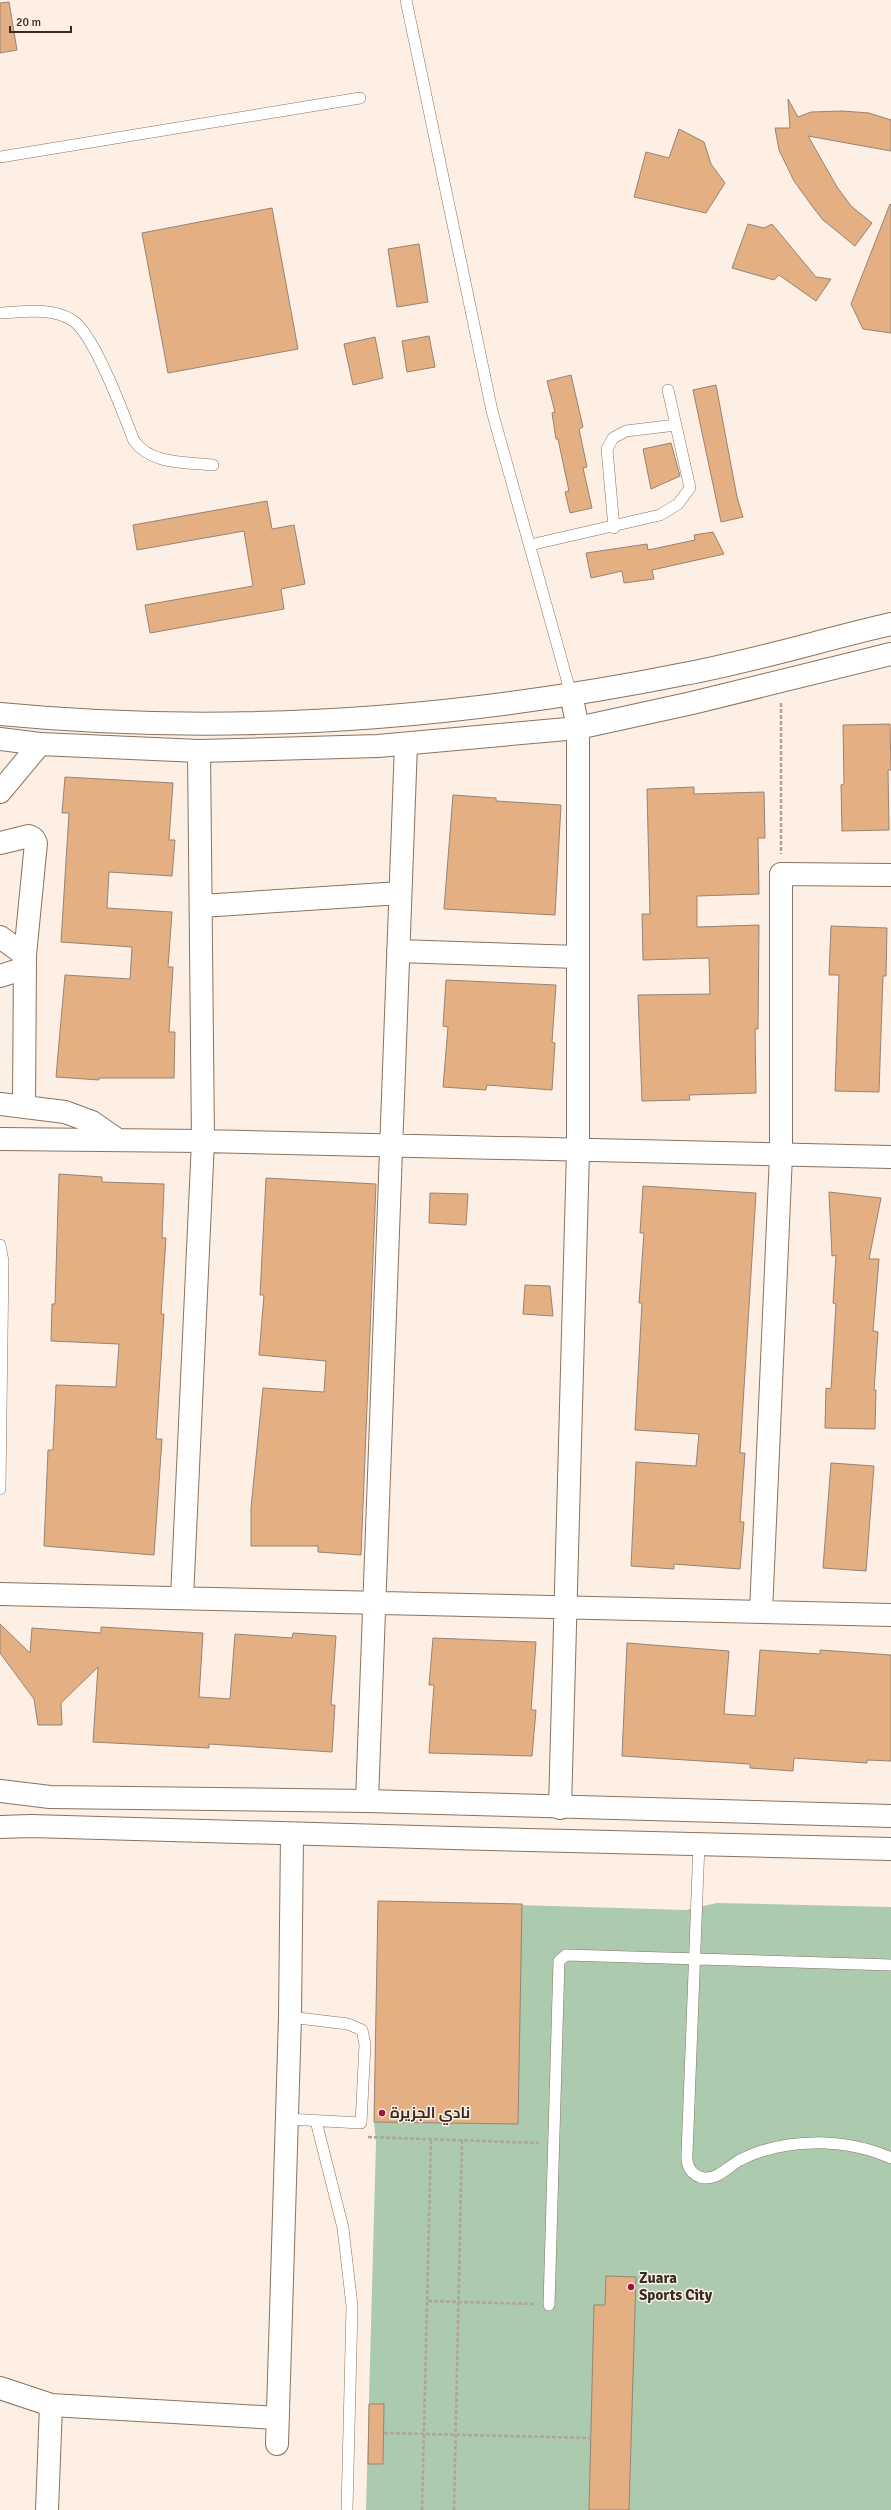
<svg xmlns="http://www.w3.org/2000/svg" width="891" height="2510" font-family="Signika,Cairo,sans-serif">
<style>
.green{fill:#abcaae}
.building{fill:#e4af83;stroke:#998372}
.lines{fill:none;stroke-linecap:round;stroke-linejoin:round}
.service-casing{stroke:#887361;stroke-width:12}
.minor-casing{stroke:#887361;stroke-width:24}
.tertiary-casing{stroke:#887361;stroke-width:24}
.path{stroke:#b1a59b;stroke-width:2.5;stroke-dasharray:4 2;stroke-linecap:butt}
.service{stroke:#fff;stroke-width:11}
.minor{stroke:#fff;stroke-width:22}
.tertiary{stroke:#fff;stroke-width:22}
.poi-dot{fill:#a8113d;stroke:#fdefe3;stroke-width:1.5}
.labels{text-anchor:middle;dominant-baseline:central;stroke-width:3;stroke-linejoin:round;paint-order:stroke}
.poi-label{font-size:15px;font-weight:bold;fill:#352c25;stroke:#fdefe3;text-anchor:start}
</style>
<rect width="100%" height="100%" fill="#fdefe3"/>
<!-- green -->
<path class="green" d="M 378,1901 L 686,1910 L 717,1903 L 891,1907 L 891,2510 L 366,2510 L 376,2142 L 374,2122 Z"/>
<!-- building -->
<path class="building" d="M 9,2 L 17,50 L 0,53 L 0,3 Z
M 788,99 L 798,117 L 811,112 L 843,111 L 869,113 L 891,120 L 891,151 L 808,136 L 837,187 L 851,206 L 872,223 L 855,246 L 823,220 L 812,206 L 794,181 L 779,150 L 775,128 L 790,128 Z
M 679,129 L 704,142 L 711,164 L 725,183 L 706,213 L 634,197 L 646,152 L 669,158 Z
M 890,204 L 891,205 L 891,333 L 863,329 L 851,304 Z
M 272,208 L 298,349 L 168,373 L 142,233 Z
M 748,224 L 764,228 L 772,224 L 816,277 L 831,279 L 816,301 L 779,275 L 774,280 L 732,268 Z
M 419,244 L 428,302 L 397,307 L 388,249 Z
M 429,336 L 435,367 L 407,372 L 402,341 Z
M 375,337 L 383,378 L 353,385 L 344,344 Z
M 571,375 L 583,427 L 579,429 L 587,467 L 583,468 L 592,508 L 570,513 L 565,492 L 569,491 L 558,439 L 556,439 L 552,413 L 555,412 L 547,381 Z
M 716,385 L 737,497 L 743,517 L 721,522 L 693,390 Z
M 671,443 L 680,476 L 651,489 L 643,449 Z
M 267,501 L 272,529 L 294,525 L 305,584 L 281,589 L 284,609 L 150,633 L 145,605 L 253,586 L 244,531 L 137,550 L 133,525 Z
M 713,532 L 724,554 L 652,570 L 654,579 L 624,583 L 622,571 L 591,578 L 586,553 L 647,544 L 648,550 L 695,540 L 694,535 Z
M 890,724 L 891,770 L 888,770 L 889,830 L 842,831 L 841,785 L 844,784 L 843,725 Z
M 65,777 L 173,783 L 169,840 L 175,840 L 172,876 L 109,872 L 107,908 L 172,912 L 168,967 L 173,967 L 169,1032 L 175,1032 L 174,1078 L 99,1078 L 99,1080 L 56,1077 L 65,975 L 130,979 L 132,947 L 61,942 L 69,813 L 62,813 Z
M 694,787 L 694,794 L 764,792 L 765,838 L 758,838 L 759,894 L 697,896 L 697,927 L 759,925 L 758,1029 L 755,1029 L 756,1093 L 689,1095 L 690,1100 L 642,1101 L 638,995 L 710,994 L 709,958 L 643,960 L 642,914 L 650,914 L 647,789 Z
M 453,795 L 496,798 L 496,801 L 561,805 L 555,915 L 444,909 Z
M 831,926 L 887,928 L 886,976 L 883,976 L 879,1092 L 835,1091 L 839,975 L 829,975 Z
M 446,980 L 556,985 L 552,1042 L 555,1043 L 552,1090 L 487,1085 L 486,1090 L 443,1087 L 448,1027 L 443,1026 Z
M 59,1174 L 102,1177 L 102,1182 L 164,1184 L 162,1238 L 166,1238 L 161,1314 L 164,1314 L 156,1439 L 162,1439 L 154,1555 L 44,1546 L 48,1450 L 53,1450 L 56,1385 L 116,1387 L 119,1344 L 51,1341 L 52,1304 L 55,1304 Z
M 266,1178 L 376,1184 L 361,1555 L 318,1552 L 318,1546 L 251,1546 L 251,1508 L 263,1388 L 324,1392 L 326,1361 L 259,1355 L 264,1295 L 260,1295 Z
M 643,1186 L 756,1193 L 740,1453 L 745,1453 L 740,1522 L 744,1522 L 740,1569 L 674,1564 L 674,1569 L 631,1566 L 636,1462 L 696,1466 L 699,1434 L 635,1430 L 642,1303 L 639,1303 L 644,1233 L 640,1233 Z
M 829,1192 L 881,1198 L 869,1259 L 879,1259 L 873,1331 L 878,1332 L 874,1390 L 876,1390 L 875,1429 L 825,1428 L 826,1388 L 831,1389 L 836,1304 L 833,1303 L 836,1255 L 832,1256 Z
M 430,1193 L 468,1194 L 466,1225 L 429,1223 Z
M 525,1285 L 550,1286 L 553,1316 L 523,1314 Z
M 831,1463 L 874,1466 L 866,1571 L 823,1568 Z
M 0,1624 L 30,1653 L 32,1628 L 101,1633 L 101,1627 L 203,1633 L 199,1697 L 230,1699 L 235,1634 L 292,1638 L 293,1633 L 336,1636 L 331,1705 L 335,1705 L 332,1752 L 209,1744 L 209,1748 L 93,1742 L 98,1667 L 61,1703 L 62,1725 L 38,1725 L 34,1699 L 0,1653 Z
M 433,1638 L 536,1642 L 531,1710 L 536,1710 L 532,1756 L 429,1753 L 434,1685 L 429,1685 Z
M 627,1643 L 729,1651 L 724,1714 L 755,1716 L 760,1650 L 820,1654 L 820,1650 L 891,1655 L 891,1761 L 867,1760 L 867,1763 L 794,1758 L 793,1771 L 750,1768 L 750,1764 L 622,1756 Z
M 378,1901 L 522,1904 L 518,2124 L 374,2122 Z
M 606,2276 L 636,2277 L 629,2510 L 589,2510 L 594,2305 L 605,2305 Z
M 369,2404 L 384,2404 L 383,2464 L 368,2464 Z"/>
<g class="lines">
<!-- service casing -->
<g class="service-casing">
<path id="service" d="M 406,0 L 492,411 L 571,694
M 0,157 L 360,98
M 0,313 C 24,312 50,307 72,320 C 94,333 124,415 134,441 C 152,465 186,462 213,465
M 614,528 L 607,449 L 613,438 L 626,431 L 676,425
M 530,545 L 660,515 L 678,504 L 690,488 L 668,390
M 0,1245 L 3,1261 L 0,1489
M 699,1844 L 687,2154 C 686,2166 692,2177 705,2178 C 718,2179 729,2166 740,2160 C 785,2137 845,2138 891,2158
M 287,2119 L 361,2123 L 365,2044 L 362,2030 L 348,2024 L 290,2017
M 316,2121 L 343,2228 L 352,2306 L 347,2510
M 549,2305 L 559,1961 L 566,1955 L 891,1965"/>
</g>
<!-- minor casing -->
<g class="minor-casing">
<path id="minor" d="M 0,792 L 40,744
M 0,843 L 29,836 L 34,839 L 36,843 L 25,955 L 24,1107
M 201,906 L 400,893
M 0,937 L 25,955
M 398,951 L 578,957
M 0,976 L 25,968
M 0,1104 L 65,1112 L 92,1122 L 118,1140
M 0,1139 L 203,1141 L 891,1157
M 0,1594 L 891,1615
M 182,1598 L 203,1141 L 199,751
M 761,1612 L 781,1155 L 781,874 L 891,875
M 367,1801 L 406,744
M 560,1808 L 578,1151 L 578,728 L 571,694
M 0,2388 L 51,2405 L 278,2418
M 277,2444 L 290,2017 L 292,1835
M 47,2510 L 51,2405"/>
</g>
<!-- tertiary casing -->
<g class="tertiary-casing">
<path id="tertiary" d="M 0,714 C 228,736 460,719 684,674 C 754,661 822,640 891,624
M 0,739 L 40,744 L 199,751 L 378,746 L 578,728 L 692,703 L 891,654
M 0,1791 L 50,1797 L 367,1801 L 891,1816
M 0,1827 L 31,1826 C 318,1836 604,1841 891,1849"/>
</g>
<!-- path -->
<path class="path" d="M 781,703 L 781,854
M 368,2137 L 539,2143
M 428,2301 L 534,2304
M 384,2433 L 591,2438
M 422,2510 L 431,2139
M 454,2510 L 462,2140"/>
<!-- service -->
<use href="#service" class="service"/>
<!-- minor -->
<use href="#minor" class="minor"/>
<!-- tertiary -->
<use href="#tertiary" class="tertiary"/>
</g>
<!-- markers -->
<g class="poi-dot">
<circle cx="382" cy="2113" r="4"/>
<circle cx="631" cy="2287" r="4"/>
</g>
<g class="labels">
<!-- poi labels -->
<g class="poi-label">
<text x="390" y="2113">نادي الجزيرة</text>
<text x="639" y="2278">Zuara<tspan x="639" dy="17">Sports City</tspan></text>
</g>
</g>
<!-- scale -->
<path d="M10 26v6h61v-6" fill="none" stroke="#352c25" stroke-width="2"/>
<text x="16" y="26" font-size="12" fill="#352c25" stroke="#fdefe3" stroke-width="3" paint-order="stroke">20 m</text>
</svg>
